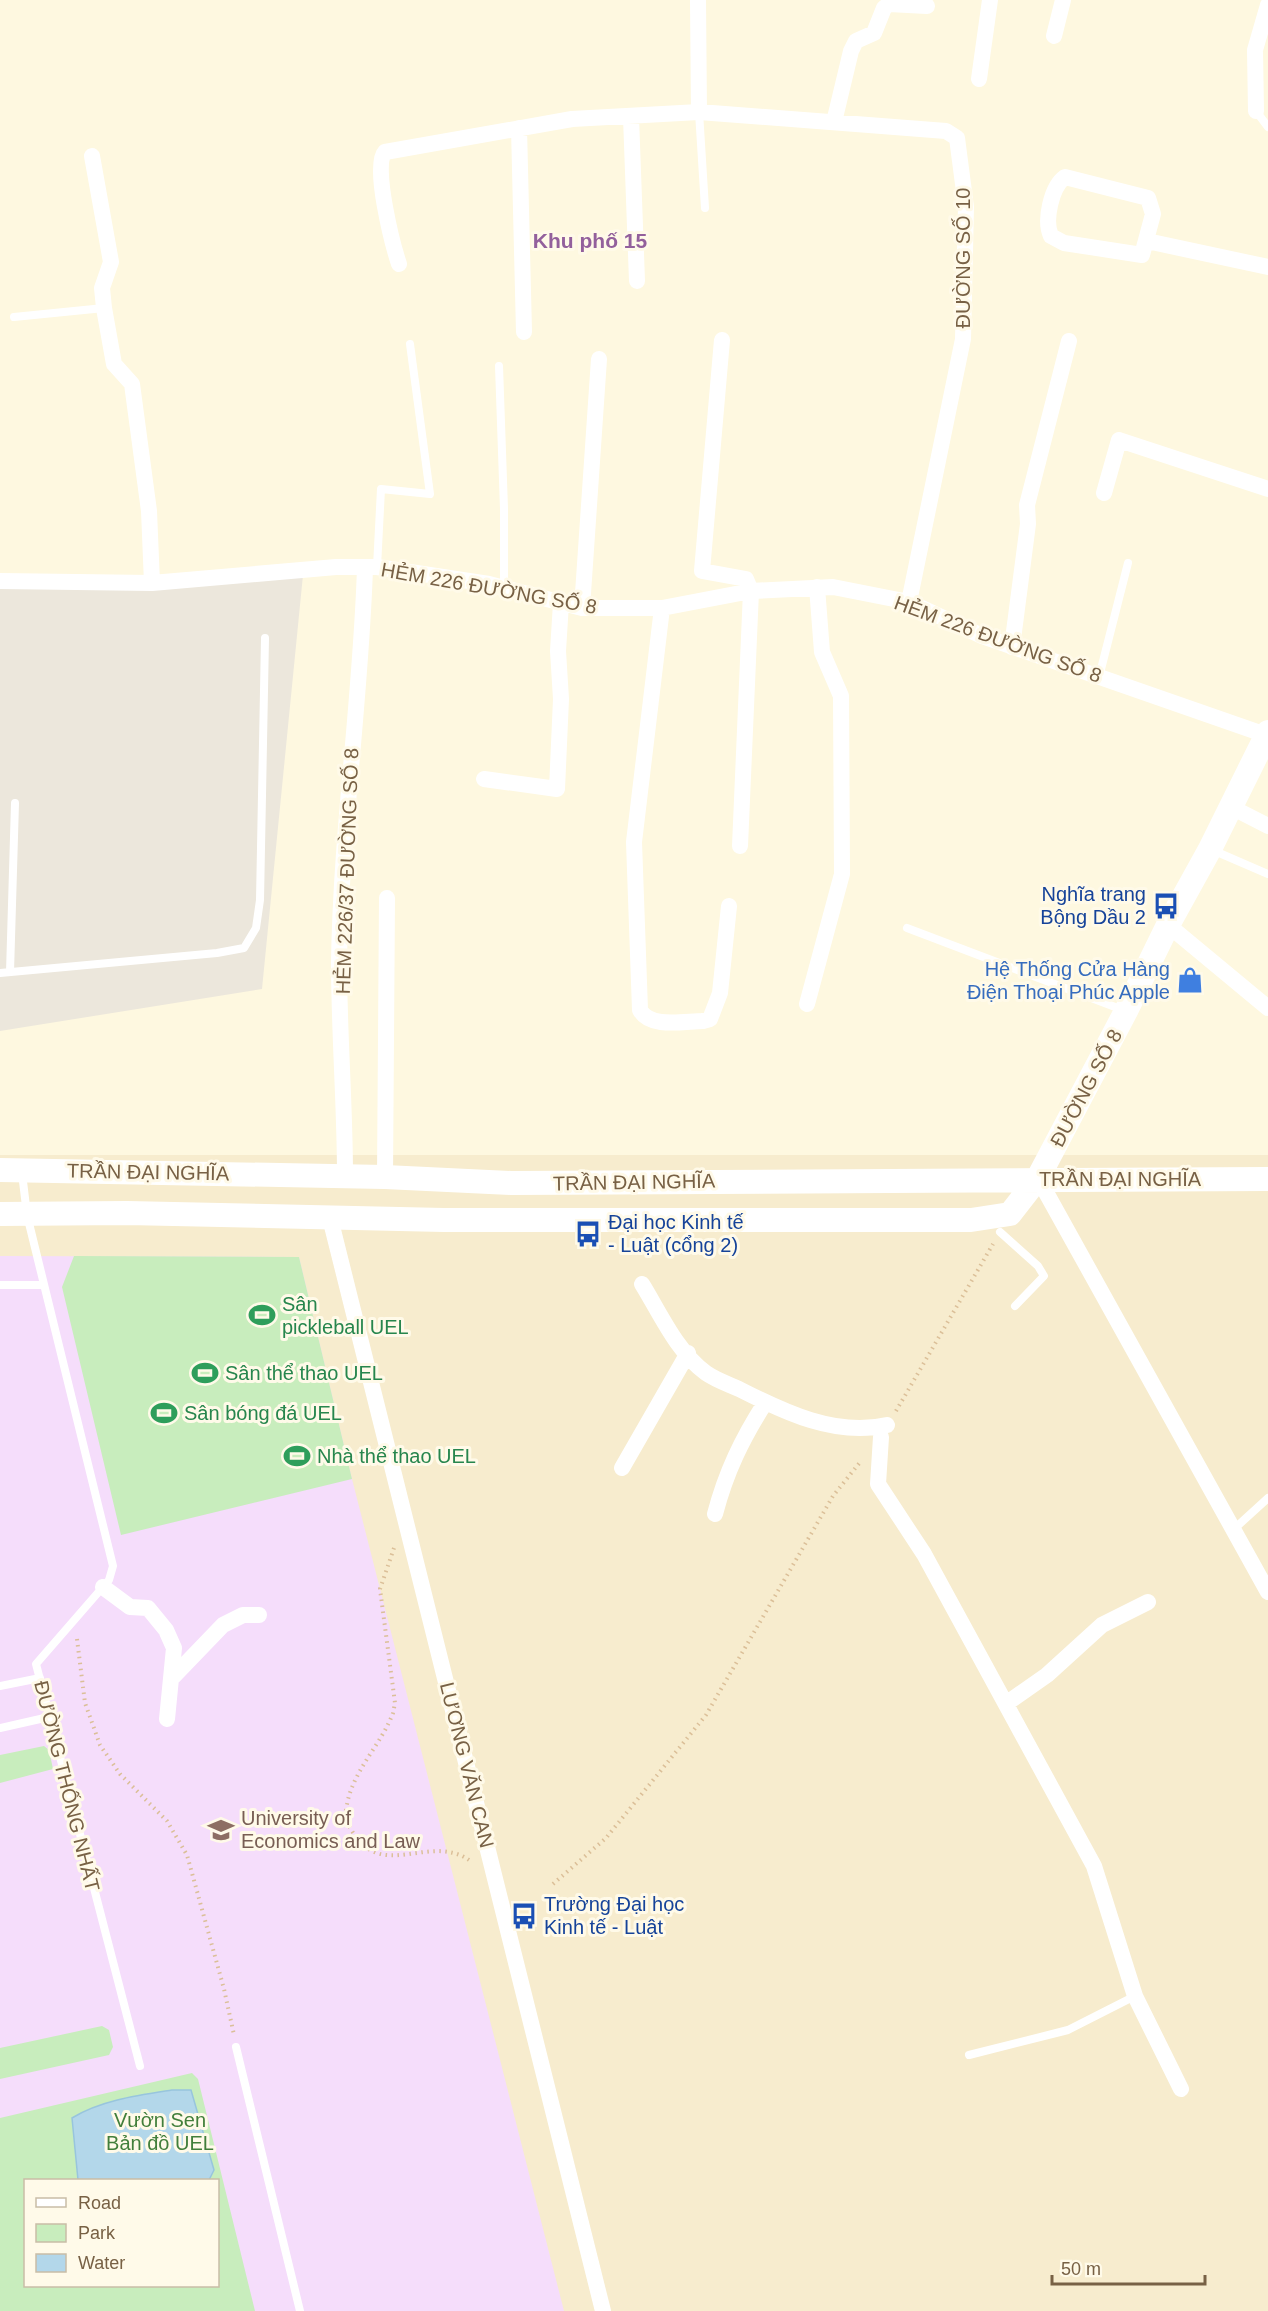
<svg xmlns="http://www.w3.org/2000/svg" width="1268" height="2311" font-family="Helvetica,sans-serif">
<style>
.residential{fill:#f7ecce;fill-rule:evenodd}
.industrial{fill:#ece7dc}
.education{fill:#f5ddfb;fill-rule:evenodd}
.green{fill:#c8edbd;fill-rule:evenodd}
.water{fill:#b3d7ea;stroke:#98c5dd;stroke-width:1.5}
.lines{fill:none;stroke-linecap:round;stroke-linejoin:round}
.path{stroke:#dbbf98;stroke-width:4;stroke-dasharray:1.5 4.5;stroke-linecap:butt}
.lane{stroke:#fff;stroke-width:8}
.street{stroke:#fff;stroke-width:16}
.secondary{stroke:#fff;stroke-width:24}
.labels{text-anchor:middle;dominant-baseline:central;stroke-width:6;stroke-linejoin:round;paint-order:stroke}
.street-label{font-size:20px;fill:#786145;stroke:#fffae9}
.transit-label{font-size:20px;fill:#164399;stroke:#fffae9;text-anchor:start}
.shop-label{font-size:20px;fill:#366cbe;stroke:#fffae9;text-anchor:end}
.leisure-label{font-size:20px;fill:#27864d;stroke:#fffae9;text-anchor:start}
.education-label{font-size:20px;fill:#785e54;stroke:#fffae9;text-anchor:start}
.park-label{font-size:20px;fill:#427f3b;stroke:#fffae9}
.neighbourhood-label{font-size:21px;font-weight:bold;fill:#93609c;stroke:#fffae9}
</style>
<rect width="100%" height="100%" fill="#fef8e0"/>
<!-- residential -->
<path class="residential" d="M 0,1155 L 1268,1155 L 1268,2311 L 0,2311 ZM 26,2180 L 218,2180 L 218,2286 L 26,2286 Z"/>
<!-- industrial -->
<path class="industrial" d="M 303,575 L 262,989 L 0,1031 L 0,583 Z"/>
<!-- education -->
<path class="education" d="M 0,1256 L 299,1257 L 352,1479 L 564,2311 L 0,2311 ZM 26,2180 L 218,2180 L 218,2286 L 26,2286 Z"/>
<!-- green -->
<path class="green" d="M 74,1256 L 299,1257 L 352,1479 L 121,1535 L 62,1287 Z
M 44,1746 L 49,1750 L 53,1769 L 0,1783 L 0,1755 Z
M 102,2026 L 109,2030 L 113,2047 L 109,2055 L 0,2079 L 0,2048 Z
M 192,2073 L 198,2079 L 255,2311 L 0,2311 L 0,2118 ZM 26,2180 L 218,2180 L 218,2286 L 26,2286 Z"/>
<!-- water -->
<path class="water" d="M 172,2090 L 191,2090 L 214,2170 L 209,2180 L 78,2180 L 72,2118 C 101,2100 140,2095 172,2090 Z"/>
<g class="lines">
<!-- path -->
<path class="path" d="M 896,1411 L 993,1244
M 394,1548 L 380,1589 L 395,1703 L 393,1713 C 381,1745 354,1769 347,1804 C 344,1815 347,1824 354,1834 C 385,1881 431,1831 472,1862
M 77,1639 L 85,1703 L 100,1745 L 120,1774 L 167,1821 L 187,1855 L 224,1989 L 234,2035
M 553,1884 L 606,1838 L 706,1715 L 833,1496 L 861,1461"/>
<!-- lane -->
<path class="lane" d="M 1256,111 L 1268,127
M 699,112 L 705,208
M 14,317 L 104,308
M 499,366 L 504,509 L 504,588
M 377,567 L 381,489 L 430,494 L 410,344
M 1099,677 L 1128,563
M 1210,849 L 1268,874
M 907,928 L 1123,1010
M 10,972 L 15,803
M 0,973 L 217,953 L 244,948 L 256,928 L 260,900 L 265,638
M 22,1173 L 27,1215 L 113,1566 L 109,1580 L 36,1664 L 140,2066
M 1000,1232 L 1038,1266 L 1044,1276 L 1015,1306
M 0,1285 L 44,1285
M 1234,1529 L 1268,1498
M 0,1686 L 40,1678
M 0,1728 L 49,1717
M 236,2047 L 300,2311
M 969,2055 L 1068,2030 L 1135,1996"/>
<!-- street -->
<path class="street" d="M 698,0 L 699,112 L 946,131 L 957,138 L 966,207 L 963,339 L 909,602
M 1054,36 L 1063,0
M 979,79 L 990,0
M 1256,111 L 1255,50 L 1268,5
M 631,117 L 637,281
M 834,122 L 851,51 L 856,41 L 874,33 L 884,8 L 889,4 L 927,6
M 519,128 L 524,332
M 92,156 L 111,262 L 102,288 L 104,308 L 114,364 L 132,384 L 149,511 L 152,583
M 1065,177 L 1148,198 L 1153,214 L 1142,255 L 1064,243 L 1051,236 C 1044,221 1051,187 1065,177 Z
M 1147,241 L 1268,267
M 399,264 C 393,246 372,165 385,152 L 572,119 L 699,112
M 722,340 L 702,571 L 746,579 L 751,591 L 740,846
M 1104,493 L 1119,440 L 1268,489
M 0,581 L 152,583 L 336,567 L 377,567 L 489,584 L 582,608 L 662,608 L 751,591 L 833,587 L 909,602 L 982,636 L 1266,735
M 582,608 L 599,359
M 662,608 L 634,842 L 640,1010 C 650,1029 685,1021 703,1021 L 710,1019 L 720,993 L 729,906
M 1012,647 L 1028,524 L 1027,505 L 1069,341
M 484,779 L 557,789 L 561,699 L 558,651 L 561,603
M 1231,807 L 1268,826
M 1168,925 L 1268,1008
M 807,1004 L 842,874 L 841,696 L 822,652 L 817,587
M 345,1176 C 345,1105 339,1033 339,962 C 341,830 361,699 365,567
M 385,1177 L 387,898
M 1038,1178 L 1268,1592
M 330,1218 L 603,2311
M 642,1284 C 660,1313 677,1352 706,1373 C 716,1380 728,1384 739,1389 C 784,1412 836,1437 887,1425
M 881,1437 L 878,1484 L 924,1554 L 1094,1866 L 1135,1996 L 1181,2089
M 622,1468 L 688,1353
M 715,1514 C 726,1472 742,1439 765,1403
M 103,1587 L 130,1607 L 148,1608 L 166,1630 L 174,1648 L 167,1719
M 172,1678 L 223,1625 L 243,1615 L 259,1615
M 1007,1703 L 1047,1675 L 1102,1625 L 1148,1602"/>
<!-- secondary -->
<path class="secondary" d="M 0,1170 L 385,1177 L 511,1183 L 1268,1179
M 0,1214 L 127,1213 L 444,1220 L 971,1220 L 1010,1214 L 1038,1178 L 1126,1011 L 1168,925 L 1210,849 L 1268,732"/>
</g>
<!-- icons -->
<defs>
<g id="bus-bare" transform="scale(2.07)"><path d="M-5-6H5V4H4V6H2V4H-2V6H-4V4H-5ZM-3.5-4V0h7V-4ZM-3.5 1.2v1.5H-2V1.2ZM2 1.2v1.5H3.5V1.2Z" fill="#1a4fb4" stroke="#fffae9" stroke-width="2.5" paint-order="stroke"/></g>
<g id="shop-bare" transform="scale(2.07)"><path d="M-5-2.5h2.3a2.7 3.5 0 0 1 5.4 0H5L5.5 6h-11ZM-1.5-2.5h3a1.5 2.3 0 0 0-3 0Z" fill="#3f7fe0" stroke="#fffae9" stroke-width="2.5" paint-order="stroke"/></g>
<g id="stadium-bare" transform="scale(2.07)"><path d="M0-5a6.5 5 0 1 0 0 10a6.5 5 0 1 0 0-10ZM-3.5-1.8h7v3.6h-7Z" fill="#2e9e5b" stroke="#fffae9" stroke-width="2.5" paint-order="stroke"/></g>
<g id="school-bare" transform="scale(2.07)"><path d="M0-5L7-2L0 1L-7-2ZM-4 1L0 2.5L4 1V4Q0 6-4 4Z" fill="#8d6e63" stroke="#fffae9" stroke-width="2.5" paint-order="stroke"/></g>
</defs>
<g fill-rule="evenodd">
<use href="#bus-bare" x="1166" y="906"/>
<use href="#shop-bare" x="1190" y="980"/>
<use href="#bus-bare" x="588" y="1234"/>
<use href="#stadium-bare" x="262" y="1315"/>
<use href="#stadium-bare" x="205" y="1373"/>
<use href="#stadium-bare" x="164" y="1413"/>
<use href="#stadium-bare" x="297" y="1456"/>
<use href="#school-bare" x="221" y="1830"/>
<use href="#bus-bare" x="524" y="1916"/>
</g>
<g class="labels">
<!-- street labels -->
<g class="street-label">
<text transform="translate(963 258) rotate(-90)">ĐƯỜNG SỐ 10</text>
<text transform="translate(489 588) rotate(10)">HẺM 226 ĐƯỜNG SỐ 8</text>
<text transform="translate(998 639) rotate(20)">HẺM 226 ĐƯỜNG SỐ 8</text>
<text transform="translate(347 871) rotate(-88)">HẺM 226/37 ĐƯỜNG SỐ 8</text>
<text transform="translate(1086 1088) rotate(-62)">ĐƯỜNG SỐ 8</text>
<text transform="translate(148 1172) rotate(1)">TRẦN ĐẠI NGHĨA</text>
<text x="1120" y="1179">TRẦN ĐẠI NGHĨA</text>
<text transform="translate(634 1182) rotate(-1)">TRẦN ĐẠI NGHĨA</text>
<text transform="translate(467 1765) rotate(76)">LƯƠNG VĂN CAN</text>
<text transform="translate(67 1786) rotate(76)">ĐƯỜNG THỐNG NHẤT</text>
</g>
<!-- transit labels -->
<g class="transit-label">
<text x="1146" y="894" text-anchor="end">Nghĩa trang<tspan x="1146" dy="23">Bộng Dầu 2</tspan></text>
<text x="608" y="1222">Đại học Kinh tế<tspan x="608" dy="23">- Luật (cổng 2)</tspan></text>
<text x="544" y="1904">Trường Đại học<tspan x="544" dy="23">Kinh tế - Luật</tspan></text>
</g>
<!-- shop labels -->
<g class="shop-label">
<text x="1170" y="969">Hệ Thống Cửa Hàng<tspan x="1170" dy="23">Điện Thoại Phúc Apple</tspan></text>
</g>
<!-- leisure labels -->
<g class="leisure-label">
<text x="282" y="1304">Sân<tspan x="282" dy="23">pickleball UEL</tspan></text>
<text x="225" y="1373">Sân thể thao UEL</text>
<text x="184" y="1413">Sân bóng đá UEL</text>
<text x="317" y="1456">Nhà thể thao UEL</text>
</g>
<!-- education labels -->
<g class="education-label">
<text x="241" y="1818">University of<tspan x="241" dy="23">Economics and Law</tspan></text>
</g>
<!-- park labels -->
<g class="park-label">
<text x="160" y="2120">Vườn Sen<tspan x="160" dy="23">Bản đồ UEL</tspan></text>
</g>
<!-- neighbourhood labels -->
<g class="neighbourhood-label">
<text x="590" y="240">Khu phố 15</text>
</g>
</g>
<!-- legend -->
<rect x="24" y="2179" width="195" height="108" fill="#fffae9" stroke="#c9bda7" stroke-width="1.5"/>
<rect x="36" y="2198" width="30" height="9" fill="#ffffff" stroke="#c9bda7" stroke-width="1.5"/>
<text x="78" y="2209" font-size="18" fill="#786145">Road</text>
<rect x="36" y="2224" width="30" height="18" fill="#c8edbd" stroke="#c9bda7" stroke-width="1.5"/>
<text x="78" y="2239" font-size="18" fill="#786145">Park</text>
<rect x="36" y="2254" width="30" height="18" fill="#b3d7ea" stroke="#c9bda7" stroke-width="1.5"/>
<text x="78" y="2269" font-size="18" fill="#786145">Water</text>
<!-- scale -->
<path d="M1052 2275v9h153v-9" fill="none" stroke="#786145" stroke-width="3"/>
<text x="1061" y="2275" font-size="18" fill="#786145" stroke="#fffae9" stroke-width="4.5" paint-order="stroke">50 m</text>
</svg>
